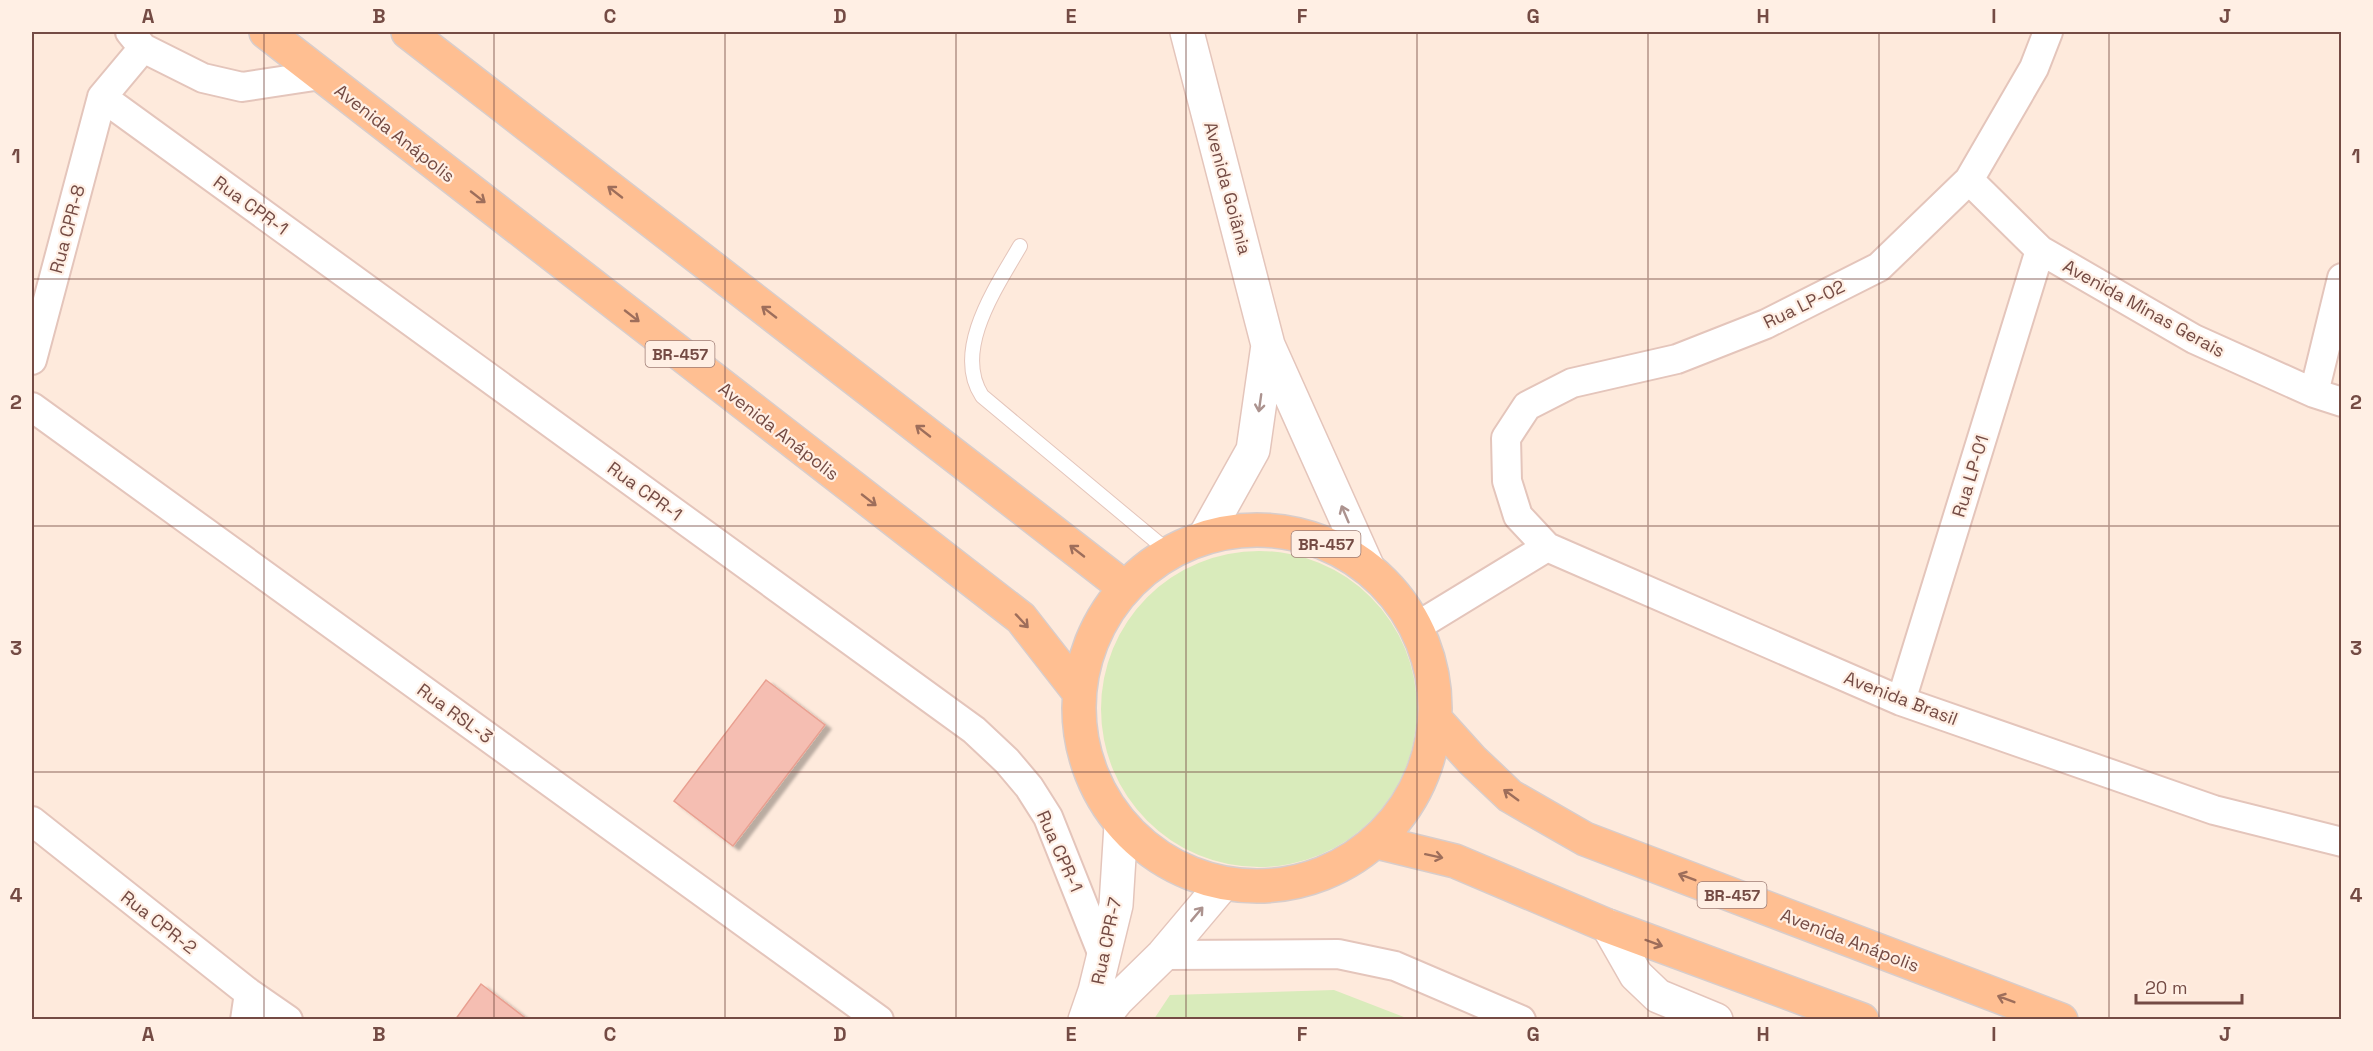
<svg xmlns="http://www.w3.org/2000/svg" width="2373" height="1051" font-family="'Space Grotesk',sans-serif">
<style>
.green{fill:#d9ebbb}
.building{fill:#f5beb2;stroke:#e9a091;stroke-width:1.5;filter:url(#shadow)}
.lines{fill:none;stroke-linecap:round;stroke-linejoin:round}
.service-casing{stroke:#e4c5bb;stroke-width:16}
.minor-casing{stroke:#e4c5bb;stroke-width:32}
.tertiary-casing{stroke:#e4c5bb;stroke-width:36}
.primary-casing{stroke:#d8cdcb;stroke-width:36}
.service{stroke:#fff;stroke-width:14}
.minor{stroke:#fff;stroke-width:28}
.tertiary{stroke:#fff;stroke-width:33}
.primary{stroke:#ffbf92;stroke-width:33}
.oneway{stroke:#9e6e5b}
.oneway2{stroke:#ac938f}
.grid{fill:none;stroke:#744b44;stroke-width:1.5;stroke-opacity:0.55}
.labels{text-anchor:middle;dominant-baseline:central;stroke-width:4.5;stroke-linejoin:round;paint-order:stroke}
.shield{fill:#ffefe4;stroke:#9e7c74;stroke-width:1.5}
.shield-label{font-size:16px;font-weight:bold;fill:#744b44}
.street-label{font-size:18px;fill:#744b44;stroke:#ffefe4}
.neatline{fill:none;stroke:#744b44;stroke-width:2}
.grid-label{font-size:20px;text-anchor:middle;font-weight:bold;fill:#744b44}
</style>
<defs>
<filter id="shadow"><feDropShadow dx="6" dy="4" stdDeviation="1.5" flood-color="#0004"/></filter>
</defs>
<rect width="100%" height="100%" fill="#feeadc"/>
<!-- green -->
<path class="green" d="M1101 709a158 158 0 1 1 316 0a158 158 0 1 1-316 0Z
M 1334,990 L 1409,1019 L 1154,1019 L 1170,995 Z"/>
<!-- building -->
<path class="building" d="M 766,680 L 825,725 L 733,846 L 674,801 Z
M 481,984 L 528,1020 L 455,1020 Z"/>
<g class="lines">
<!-- service casing -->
<g class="service-casing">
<path id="service" d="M 1020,246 C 997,286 952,350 982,396 L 1169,552"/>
</g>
<!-- minor casing -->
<g class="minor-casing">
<path id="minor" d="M 130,32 L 143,48 L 203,78 L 242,87 L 321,75
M 2048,32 L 2034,68 L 1969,180 L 1879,267 L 1766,324 L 1677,359 L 1572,383 L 1527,406 L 1506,438 L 1507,481 L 1518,516 L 1547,547 L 1901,701 L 2214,810 L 2342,842
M 102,97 L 974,730 L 1007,761 L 1029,787 L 1048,817 L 1103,955
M 1969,180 L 2040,250 L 2194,339 L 2314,393 L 2342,402
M 32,360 L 102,97 L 143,48
M 2314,393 L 2342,278
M 32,407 L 879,1020
M 1416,627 L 1547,547
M 1901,701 L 2040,250
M 32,821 L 249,993 L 288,1020
M 1163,955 L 1338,954 L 1395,966 L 1521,1020
M 245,1020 L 249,993"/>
</g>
<!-- tertiary casing -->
<g class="tertiary-casing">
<path id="tertiary" d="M 1187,32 L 1268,345 L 1368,568
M 1205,536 L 1253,450 L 1268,345
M 1608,926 L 1636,975 L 1658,996 L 1716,1020
M 1085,1020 L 1095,991 L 1116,905 L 1121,825
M 1101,1020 L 1117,1000 L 1163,955 L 1222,885"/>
</g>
<!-- primary casing -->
<g class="primary-casing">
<path id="primary" d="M 266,32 L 1021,618 L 1078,691
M 408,32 L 1124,587
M1079 708a178 178 0 1 1 356 0a178 178 0 1 1-356 0Z
M 1435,719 L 1472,760 L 1510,796 L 1585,839 L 2061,1020
M 1377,842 L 1455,861 L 1608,926 L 1862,1020"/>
</g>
<!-- service -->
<use href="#service" class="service"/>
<!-- minor -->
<use href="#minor" class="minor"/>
<!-- tertiary -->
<use href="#tertiary" class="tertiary"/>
<!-- primary -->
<use href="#primary" class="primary"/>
</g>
<!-- one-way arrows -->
<defs><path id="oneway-shaft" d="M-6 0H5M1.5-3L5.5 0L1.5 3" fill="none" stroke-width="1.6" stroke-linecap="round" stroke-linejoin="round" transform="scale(1.5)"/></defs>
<g class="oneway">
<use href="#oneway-shaft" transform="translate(615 192) rotate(-142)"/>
<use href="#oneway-shaft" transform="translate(478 197) rotate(38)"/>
<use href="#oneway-shaft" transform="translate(769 312) rotate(-142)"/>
<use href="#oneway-shaft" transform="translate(632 316) rotate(38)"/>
<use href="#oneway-shaft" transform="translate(923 431) rotate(-142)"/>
<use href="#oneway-shaft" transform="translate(869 500) rotate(38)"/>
<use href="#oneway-shaft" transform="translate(1077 551) rotate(-142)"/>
<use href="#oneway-shaft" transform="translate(1022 621) rotate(47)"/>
<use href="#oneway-shaft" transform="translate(1511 795) rotate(-144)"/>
<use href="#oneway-shaft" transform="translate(1434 856) rotate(12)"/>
<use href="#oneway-shaft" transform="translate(1687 877) rotate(-159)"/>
<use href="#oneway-shaft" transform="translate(1654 943) rotate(20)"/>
<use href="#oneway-shaft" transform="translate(2006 999) rotate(-159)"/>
</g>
<g class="oneway2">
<use href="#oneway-shaft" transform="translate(1260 403) rotate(98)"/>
<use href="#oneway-shaft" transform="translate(1345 514) rotate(-113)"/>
<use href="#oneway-shaft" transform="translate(1197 914) rotate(-50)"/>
</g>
<!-- grid -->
<path class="grid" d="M 264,32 L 264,1020M 494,32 L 494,1020M 725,32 L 725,1020M 956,32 L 956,1020M 1186,32 L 1186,1020M 1417,32 L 1417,1020M 1648,32 L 1648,1020M 1879,32 L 1879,1020M 2109,32 L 2109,1020M 32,279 L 2342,279M 32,526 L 2342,526M 32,772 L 2342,772"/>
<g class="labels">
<!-- shield labels -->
<g class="shield">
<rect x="645.5" y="341" width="69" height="26" rx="4.5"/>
<rect x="1291.5" y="531" width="69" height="26" rx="4.5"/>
<rect x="1697.5" y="882" width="69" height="26" rx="4.5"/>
</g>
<g class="shield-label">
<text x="680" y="354">BR-457</text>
<text x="1326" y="544">BR-457</text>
<text x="1732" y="895">BR-457</text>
</g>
<!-- street labels -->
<g class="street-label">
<text transform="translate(395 133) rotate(38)">Avenida Anápolis</text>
<text transform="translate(1228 188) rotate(75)">Avenida Goiânia</text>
<text transform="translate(251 205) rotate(36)">Rua CPR-1</text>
<text transform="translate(67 229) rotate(-75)">Rua CPR-8</text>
<text transform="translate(1804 304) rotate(-26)">Rua LP-02</text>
<text transform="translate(2144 308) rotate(29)">Avenida Minas Gerais</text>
<text transform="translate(779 431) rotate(38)">Avenida Anápolis</text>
<text transform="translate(1970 476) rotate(-73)">Rua LP-01</text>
<text transform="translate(645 491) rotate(36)">Rua CPR-1</text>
<text transform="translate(1901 698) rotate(21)">Avenida Brasil</text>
<text transform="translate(455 713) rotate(36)">Rua RSL-3</text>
<text transform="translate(1060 851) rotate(66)">Rua CPR-1</text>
<text transform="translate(159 922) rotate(38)">Rua CPR-2</text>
<text transform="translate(1850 940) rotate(21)">Avenida Anápolis</text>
<text transform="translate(1106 941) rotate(-78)">Rua CPR-7</text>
</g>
</g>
<!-- border -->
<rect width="2373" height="1051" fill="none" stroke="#ffefe4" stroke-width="66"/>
<!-- scale -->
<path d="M2136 994v9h106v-9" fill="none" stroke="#744b44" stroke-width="3"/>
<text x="2145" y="994" font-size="18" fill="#744b44" stroke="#ffefe4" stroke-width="4.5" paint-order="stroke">20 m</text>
<rect x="33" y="33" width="2307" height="985" class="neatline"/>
<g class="grid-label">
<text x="148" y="23">A</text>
<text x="379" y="23">B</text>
<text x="610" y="23">C</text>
<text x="840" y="23">D</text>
<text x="1071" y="23">E</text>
<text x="1302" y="23">F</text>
<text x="1533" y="23">G</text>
<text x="1763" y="23">H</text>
<text x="1994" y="23">I</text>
<text x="2225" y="23">J</text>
<text x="16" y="163">1</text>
<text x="2356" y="163">1</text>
<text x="16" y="409">2</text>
<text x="2356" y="409">2</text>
<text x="16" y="655">3</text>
<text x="2356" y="655">3</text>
<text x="16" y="902">4</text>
<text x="2356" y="902">4</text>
<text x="148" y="1041">A</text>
<text x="379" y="1041">B</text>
<text x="610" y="1041">C</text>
<text x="840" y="1041">D</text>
<text x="1071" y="1041">E</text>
<text x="1302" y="1041">F</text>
<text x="1533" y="1041">G</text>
<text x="1763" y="1041">H</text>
<text x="1994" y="1041">I</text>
<text x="2225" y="1041">J</text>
</g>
</svg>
